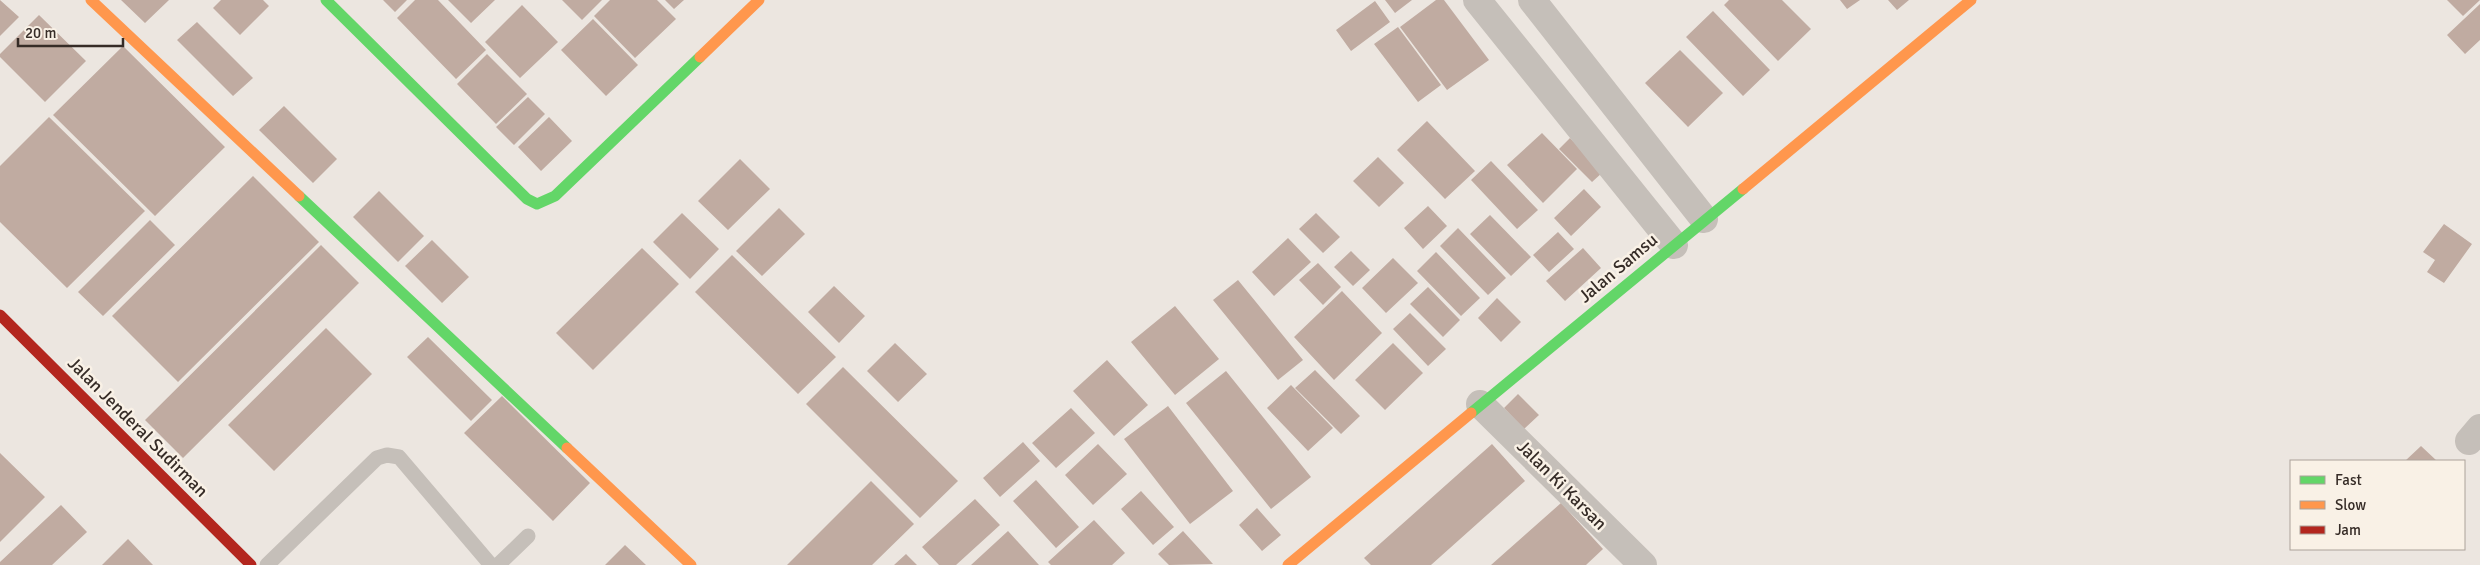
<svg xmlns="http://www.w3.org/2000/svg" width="2480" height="565" font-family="Signika,sans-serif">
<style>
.building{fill:#c0aba1}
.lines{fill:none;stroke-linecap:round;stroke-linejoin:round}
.lane{stroke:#c5bfb9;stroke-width:15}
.street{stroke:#c5bfb9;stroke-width:28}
.fast{stroke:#63d668;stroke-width:11}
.slow{stroke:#ff974d;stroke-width:11}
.jam{stroke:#b3261e;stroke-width:11}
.labels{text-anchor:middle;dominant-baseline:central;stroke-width:5;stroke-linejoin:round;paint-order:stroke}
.street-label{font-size:18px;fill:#362c27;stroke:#f9f1e6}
</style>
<rect width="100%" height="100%" fill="#ece6e0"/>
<!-- building -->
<path class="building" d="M 0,0 L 19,17 L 0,36 Z
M 121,0 L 169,0 L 145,23 Z
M 221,0 L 263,0 L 269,6 L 240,35 L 213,8 Z
M 383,0 L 407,0 L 395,12 Z
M 415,0 L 438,0 L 486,50 L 456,79 L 397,18 Z
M 448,0 L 495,0 L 471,23 Z
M 562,0 L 602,0 L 582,20 Z
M 610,0 L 657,0 L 676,19 L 635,58 L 594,16 Z
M 665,0 L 684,0 L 674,9 Z
M 1385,0 L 1412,0 L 1395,13 Z
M 1436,0 L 1444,0 L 1489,60 L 1447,90 L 1400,27 Z
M 1729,0 L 1782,0 L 1811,29 L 1778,61 L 1724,5 Z
M 1840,0 L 1860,0 L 1847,9 Z
M 1888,0 L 1909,0 L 1897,10 Z
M 2447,0 L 2480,0 L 2463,16 Z
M 1375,1 L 1390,22 L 1351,51 L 1336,30 Z
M 2480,4 L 2480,40 L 2465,54 L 2447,35 Z
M 522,5 L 558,42 L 520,78 L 485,42 Z
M 1713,11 L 1770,70 L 1743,96 L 1686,37 Z
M 39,15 L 86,61 L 45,102 L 0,57 L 0,54 Z
M 593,19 L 638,65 L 606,96 L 561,50 Z
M 197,22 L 253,78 L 233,96 L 177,40 Z
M 1398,27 L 1441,85 L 1418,102 L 1374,44 Z
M 123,46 L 225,147 L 155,216 L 53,115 Z
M 1680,50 L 1723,93 L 1688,127 L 1645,83 Z
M 487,54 L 527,94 L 496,124 L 457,84 Z
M 528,97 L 545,114 L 514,145 L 496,127 Z
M 284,106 L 337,159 L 313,183 L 259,130 Z
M 49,117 L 145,211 L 67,288 L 0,222 L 0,166 Z
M 549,117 L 572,141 L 541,171 L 518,147 Z
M 1427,121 L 1475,171 L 1445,199 L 1397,150 Z
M 1542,133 L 1577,169 L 1543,203 L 1507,165 Z
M 1570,138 L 1603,172 L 1592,182 L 1559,149 Z
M 1378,157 L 1404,183 L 1379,207 L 1353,181 Z
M 740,159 L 770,189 L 728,230 L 698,201 Z
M 1491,161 L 1538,210 L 1517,229 L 1471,180 Z
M 253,176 L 319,242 L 178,382 L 112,316 Z
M 1584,189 L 1601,207 L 1571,236 L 1554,218 Z
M 379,191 L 424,236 L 398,262 L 353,217 Z
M 1428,206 L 1447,226 L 1423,249 L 1404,228 Z
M 779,208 L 805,234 L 762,276 L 736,251 Z
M 682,213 L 719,249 L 690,279 L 653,242 Z
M 1316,213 L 1340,237 L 1323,253 L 1299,229 Z
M 1490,215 L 1531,257 L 1511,276 L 1470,234 Z
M 150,220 L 175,245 L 103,316 L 78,292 Z
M 2444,224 L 2472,244 L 2444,283 L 2427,272 L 2435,260 L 2423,252 Z
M 1458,228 L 1506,278 L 1488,295 L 1440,246 Z
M 1558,232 L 1574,249 L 1549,272 L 1533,255 Z
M 1288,238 L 1311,262 L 1274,296 L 1252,272 Z
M 432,240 L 469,277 L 442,303 L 405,266 Z
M 321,245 L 359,283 L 183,458 L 145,420 Z
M 642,248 L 679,284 L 593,370 L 556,333 Z
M 1583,248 L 1601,268 L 1565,301 L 1546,281 Z
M 1351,251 L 1370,270 L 1353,286 L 1334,267 Z
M 1436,252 L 1480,298 L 1461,316 L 1417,271 Z
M 732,255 L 836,357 L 798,394 L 695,292 Z
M 1393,258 L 1418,283 L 1386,313 L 1362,288 Z
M 1318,263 L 1341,287 L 1323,305 L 1299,280 Z
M 1238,280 L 1303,360 L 1278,380 L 1213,300 Z
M 834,286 L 865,316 L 839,343 L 808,312 Z
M 1428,287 L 1460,320 L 1443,337 L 1410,304 Z
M 1342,291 L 1382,333 L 1334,380 L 1294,337 Z
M 1497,298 L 1521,322 L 1501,342 L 1478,318 Z
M 1175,306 L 1219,359 L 1175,395 L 1131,342 Z
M 1410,313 L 1446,349 L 1428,366 L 1393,329 Z
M 326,328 L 372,374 L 274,471 L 228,425 Z
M 428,337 L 492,400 L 471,421 L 407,357 Z
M 895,343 L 927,374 L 898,402 L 867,371 Z
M 1393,343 L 1423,373 L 1385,410 L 1355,380 Z
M 1107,360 L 1148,405 L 1114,436 L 1073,391 Z
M 843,367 L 958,481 L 920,518 L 806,404 Z
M 1315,370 L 1360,416 L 1341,434 L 1295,388 Z
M 1226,371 L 1311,477 L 1271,509 L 1186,403 Z
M 1291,385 L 1333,428 L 1308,451 L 1267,408 Z
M 1518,394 L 1539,415 L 1524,429 L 1504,408 Z
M 502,396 L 590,483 L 553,521 L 464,433 Z
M 1168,406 L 1233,491 L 1190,524 L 1124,439 Z
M 1071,408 L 1095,433 L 1056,468 L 1032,443 Z
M 1023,442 L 1040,461 L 1000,497 L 983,478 Z
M 1098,444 L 1127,474 L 1093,505 L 1065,475 Z
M 1492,444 L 1525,481 L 1431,565 L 1371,565 L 1364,558 Z
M 2421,446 L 2437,461 L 2405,461 Z
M 0,453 L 45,497 L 0,542 Z
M 1036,480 L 1079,527 L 1056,548 L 1013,501 Z
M 871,481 L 914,524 L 872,565 L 787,565 Z
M 1141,491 L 1174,527 L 1153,545 L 1121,509 Z
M 975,499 L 1000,525 L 956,565 L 939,565 L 922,547 Z
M 1561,503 L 1603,549 L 1586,565 L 1491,565 Z
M 61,505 L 87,532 L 52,565 L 0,565 L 0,562 Z
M 1257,508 L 1281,535 L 1262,551 L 1239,525 Z
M 1094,520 L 1125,553 L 1112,565 L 1051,565 L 1048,562 Z
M 1008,531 L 1039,565 L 971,565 Z
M 1183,531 L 1213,564 L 1169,565 L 1158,554 Z
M 128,539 L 153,565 L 102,565 Z
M 625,545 L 646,565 L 605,565 Z
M 906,554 L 917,565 L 894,565 Z"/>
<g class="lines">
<!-- lane -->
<path class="lane" d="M 267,565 L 377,458 L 387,455 L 399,457 L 491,565
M 498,565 L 528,536"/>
<!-- street -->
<path class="street" d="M 1477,0 L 1674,245
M 1532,0 L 1704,219
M 1480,404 L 1643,565
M 2469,441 L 2480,428"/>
<!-- fast -->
<path class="fast" d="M 326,0 L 527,199 L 537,204 L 555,196 L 700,57
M 299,196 L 567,448
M 1471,413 L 1743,189"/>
<!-- slow -->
<path class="slow" d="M 91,0 L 299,196
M 700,57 L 759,0
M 1743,189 L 1971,0
M 567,448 L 691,565
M 1288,565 L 1471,413"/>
<!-- jam -->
<path class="jam" d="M 0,315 L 251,565"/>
</g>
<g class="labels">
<!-- street labels -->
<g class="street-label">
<text transform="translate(1618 268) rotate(-40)">Jalan Samsu</text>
<text transform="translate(138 427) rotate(45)">Jalan Jenderal Sudirman</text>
<text transform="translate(1562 485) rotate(45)">Jalan Ki Karsan</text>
</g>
</g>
<!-- legend -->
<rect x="2290" y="460" width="175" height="90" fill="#f9f1e6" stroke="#aba29a"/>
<rect x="2300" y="476" width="25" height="8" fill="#63d668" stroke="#aba29a"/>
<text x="2335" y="485" font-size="15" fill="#362c27">Fast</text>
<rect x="2300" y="501" width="25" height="8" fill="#ff974d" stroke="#aba29a"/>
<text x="2335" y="510" font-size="15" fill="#362c27">Slow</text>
<rect x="2300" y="526" width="25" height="8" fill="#b3261e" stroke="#aba29a"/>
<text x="2335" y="535" font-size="15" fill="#362c27">Jam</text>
<!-- scale -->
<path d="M18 38v8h105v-8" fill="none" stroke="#362c27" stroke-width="2.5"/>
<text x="25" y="38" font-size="15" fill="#362c27" stroke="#f9f1e6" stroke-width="4" paint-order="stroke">20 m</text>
</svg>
